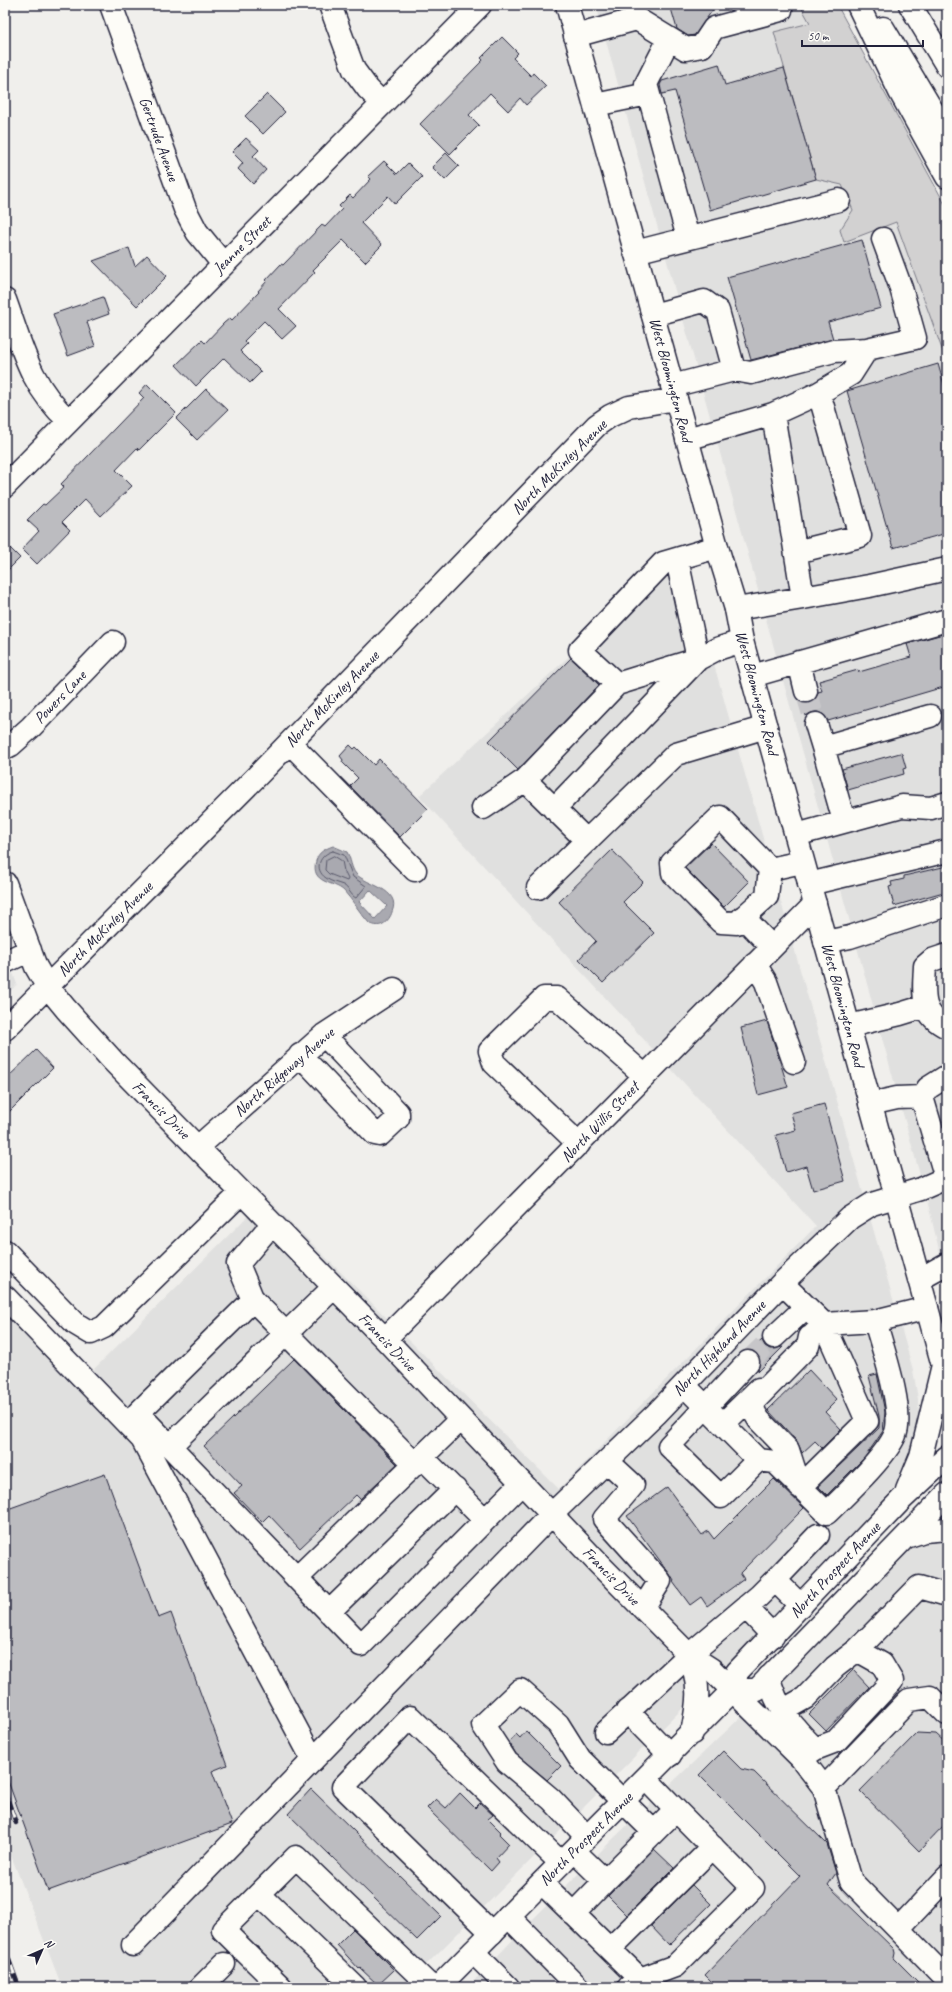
<svg xmlns="http://www.w3.org/2000/svg" width="952" height="1992" font-family="Caveat,sans-serif">
<style>
.built{fill:#e0e0df}
.green{fill:#d2d1d1;stroke:#7a7a86}
.water{fill:#a9a9b0;stroke:#737381;fill-rule:evenodd}
.lines{fill:none;stroke-linecap:round;stroke-linejoin:round}
.shore{stroke:#58586a;stroke-width:1}
.building{fill:#bcbcc0;stroke:#22223b}
.minor-tunnel{stroke:#c7c6c9;stroke-width:22;stroke-dasharray:22 11;stroke-linecap:butt}
.minor-casing{stroke:#22223b;stroke-width:25}
.major-casing{stroke:#22223b;stroke-width:25}
.highway-casing{stroke:#22223b;stroke-width:25}
.minor{stroke:#fdfcf7;stroke-width:22}
.major{stroke:#fdfcf7;stroke-width:22}
.highway{stroke:#fdfcf7;stroke-width:22}
.rail-casing{stroke:#22223b;stroke-width:4.5}
.rail{stroke:#fdfcf7;stroke-width:3;stroke-dasharray:9;stroke-linecap:butt}
.labels{text-anchor:middle;dominant-baseline:central;stroke-width:3.5;stroke-linejoin:round;paint-order:stroke}
.street-label{font-size:16px;fill:#22223b;stroke:#fdfcf7}
</style>
<rect width="100%" height="100%" fill="#f0efec"/>
<filter id="ink" filterUnits="userSpaceOnUse"><feTurbulence type="fractalNoise" baseFrequency=".025" numOctaves="2"/><feDisplacementMap in="SourceGraphic" scale="8" xChannelSelector="R" yChannelSelector="G"/><feConvolveMatrix kernelMatrix="1 2 1 2 8 2 1 2 1" color-interpolation-filters="sRGB"/></filter>
<g filter="url(#ink)">
<!-- built -->
<path class="built" d="M 596,5 L 805,5 L 896,222 L 947,363 L 947,1283 L 928,1204 Z
M 682,551 L 913,1370 L 918,1399 L 919,1429 L 914,1454 L 899,1481 L 876,1509 L 793,1598 L 404,1987 L 62,1987 L 5,1840 L 5,1278 L 93,1370 L 266,1198 L 559,1489 L 816,1226 L 419,796 Z
M 5,952 L 17,984 L 5,997 Z
M 947,1537 L 947,1987 L 468,1987 L 525,1927 L 615,1837 L 785,1675 L 909,1550 L 922,1541 Z"/>
<!-- green -->
<path class="green" d="M 800,5 L 837,5 L 947,208 L 947,363 L 896,222 L 844,242 L 840,230 L 853,210 L 842,185 L 816,179 L 774,32 L 810,23 Z"/>
<!-- water -->
<path class="water" d="M 333,846 L 347,852 C 351,859 351,868 356,874 C 366,885 402,889 392,912 C 391,916 387,922 383,924 C 378,927 373,925 369,923 C 360,913 353,901 344,891 C 334,881 310,884 316,861 C 318,852 325,849 333,846 ZM 370,890 L 387,906 L 375,919 L 359,902 Z"/>
<g class="lines">
<!-- shore -->
<path class="shore" d="M 333,851 L 344,855 L 353,877 L 366,886 L 356,898 C 351,896 349,888 343,885 C 338,883 331,882 326,878 C 313,869 320,854 333,851 Z
M 334,856 L 342,861 L 344,871 L 348,879 L 347,881 L 329,874 L 325,870 L 326,860 Z"/>
</g>
<!-- building -->
<path class="building" d="M 670,5 L 716,5 L 695,35 L 688,36 L 677,29 Z
M 502,37 L 518,53 L 513,58 L 531,76 L 533,73 L 546,86 L 526,105 L 520,98 L 508,111 L 490,93 L 469,115 L 479,125 L 450,154 L 420,124 L 483,60 L 481,58 Z
M 719,64 L 725,85 L 784,68 L 816,179 L 710,210 L 675,91 L 662,94 L 660,85 L 662,81 Z
M 267,94 L 285,112 L 263,134 L 245,116 Z
M 246,138 L 259,150 L 253,156 L 266,170 L 253,184 L 238,169 L 243,163 L 232,152 Z
M 446,153 L 459,166 L 445,180 L 432,167 Z
M 384,161 L 397,174 L 408,163 L 422,177 L 395,204 L 388,196 L 361,223 L 382,245 L 365,262 L 343,240 L 313,270 L 315,272 L 279,309 L 296,326 L 282,339 L 264,321 L 244,341 L 247,344 L 240,351 L 261,372 L 250,383 L 224,358 L 196,386 L 176,365 L 202,340 L 205,343 L 224,323 L 230,318 L 232,320 L 259,292 L 258,291 L 267,281 L 266,280 L 281,264 L 283,265 L 322,225 L 325,227 L 342,209 L 339,206 L 350,195 L 353,198 L 371,179 L 368,176 Z
M 862,240 L 881,308 L 828,322 L 833,339 L 751,360 L 727,277 Z
M 129,248 L 135,266 L 147,255 L 167,276 L 137,306 L 93,261 Z
M 103,297 L 109,314 L 87,322 L 95,346 L 68,356 L 53,314 Z
M 938,364 L 947,395 L 947,533 L 893,548 L 847,391 Z
M 147,384 L 176,413 L 139,450 L 137,448 L 116,470 L 132,486 L 101,516 L 85,499 L 62,522 L 70,530 L 37,564 L 22,549 L 39,531 L 27,520 L 43,504 L 45,505 L 64,487 L 61,484 L 144,398 L 139,393 Z
M 206,389 L 228,410 L 197,440 L 176,419 Z
M 5,543 L 20,558 L 5,573 Z
M 943,634 L 944,640 L 947,639 L 947,686 L 828,721 L 824,715 L 818,712 L 812,712 L 806,716 L 803,703 L 809,703 L 814,700 L 818,692 L 822,691 L 819,681 L 858,670 L 859,672 L 911,657 L 907,644 Z
M 571,658 L 599,685 L 518,770 L 489,741 Z
M 350,745 L 354,749 L 356,747 L 374,765 L 379,759 L 428,809 L 400,837 L 350,786 L 358,778 L 342,762 L 343,760 L 340,756 Z
M 900,753 L 902,754 L 906,768 L 903,769 L 904,774 L 848,790 L 842,769 Z
M 711,843 L 749,882 L 724,907 L 685,868 Z
M 612,850 L 643,882 L 623,902 L 654,933 L 603,983 L 579,959 L 596,941 L 559,902 Z
M 947,866 L 947,891 L 894,906 L 889,887 L 892,886 L 891,882 L 904,879 L 904,876 Z
M 767,1021 L 788,1087 L 758,1095 L 741,1028 Z
M 36,1050 L 53,1068 L 5,1116 L 5,1080 Z
M 824,1104 L 845,1181 L 813,1190 L 806,1166 L 786,1172 L 776,1135 L 796,1130 L 791,1113 Z
M 762,1340 L 765,1346 L 770,1349 L 783,1347 L 758,1372 L 760,1358 L 756,1353 L 751,1350 Z
M 294,1359 L 397,1464 L 360,1499 L 356,1495 L 300,1548 L 269,1515 L 262,1522 L 234,1493 L 242,1486 L 204,1446 Z
M 809,1370 L 837,1400 L 825,1412 L 841,1429 L 822,1448 L 815,1441 L 802,1453 L 797,1441 L 768,1410 Z
M 877,1374 L 885,1412 L 883,1431 L 865,1457 L 827,1495 L 818,1486 L 879,1428 L 879,1416 L 869,1376 Z
M 105,1474 L 158,1618 L 171,1613 L 227,1765 L 212,1771 L 232,1824 L 48,1891 L 5,1773 L 5,1510 Z
M 774,1479 L 804,1508 L 740,1573 L 744,1579 L 707,1606 L 701,1597 L 690,1605 L 673,1582 L 674,1581 L 669,1573 L 627,1516 L 667,1487 L 702,1535 L 708,1531 L 714,1539 Z
M 853,1670 L 869,1687 L 826,1731 L 809,1714 Z
M 526,1731 L 561,1766 L 547,1780 L 516,1754 L 509,1742 L 516,1734 L 520,1738 Z
M 917,1733 L 936,1734 L 947,1744 L 947,1822 L 919,1851 L 860,1791 Z
M 723,1751 L 741,1769 L 754,1772 L 827,1844 L 836,1873 L 828,1885 L 894,1949 L 895,1953 L 894,1958 L 923,1987 L 717,1987 L 705,1975 L 800,1876 L 699,1775 Z
M 311,1789 L 441,1916 L 417,1940 L 288,1814 Z
M 460,1793 L 475,1808 L 480,1803 L 493,1815 L 488,1819 L 501,1832 L 499,1834 L 509,1844 L 496,1858 L 499,1862 L 491,1871 L 427,1808 L 436,1799 L 446,1808 Z
M 654,1849 L 674,1868 L 627,1915 L 608,1896 Z
M 692,1885 L 711,1904 L 669,1945 L 651,1926 Z
M 353,1929 L 394,1970 L 378,1985 L 360,1968 L 359,1969 L 337,1945 Z"/>
<g class="lines">
<!-- minor-tunnel -->
<path class="minor-tunnel" d="M 806,691 L 816,724
M 748,1362 L 774,1337"/>
<!-- minor casing -->
<g class="minor-casing">
<path id="minor" d="M 111,5 L 185,209 L 197,232 L 223,264
M 330,5 L 354,70 L 368,89 L 382,103
M 575,36 L 637,19 L 686,49 L 702,46 L 714,28 L 781,10
M 669,39 L 646,84 L 688,238
M 595,105 L 648,94
M 635,252 L 839,200
M 5,300 C 22,347 30,386 69,421
M 653,315 L 704,301 L 718,311 L 734,370
M 672,386 L 734,370 L 751,373 L 834,351 L 867,349
M 773,414 L 819,393 L 851,374 L 867,349 L 915,338 L 901,288 L 883,239
M 687,439 L 773,414 L 803,598 L 736,609
M 5,486 L 480,5
M 796,552 L 860,536 L 819,393
M 803,598 L 869,586 L 947,569
M 799,662 L 806,691
M 752,676 L 947,620
M 617,684 L 580,650 L 663,563 L 717,547
M 816,724 L 823,747
M 290,743 L 415,870
M 5,748 L 11,745 L 31,727 L 113,642
M 483,808 L 525,780
M 554,809 L 698,659 L 677,559
M 844,821 L 823,747 L 930,716
M 796,835 L 902,806 L 931,808 L 947,803
M 587,841 L 525,780 L 617,684 L 698,659 L 717,649 L 742,641
M 770,869 L 767,896 L 737,923 L 721,922 L 673,873 L 672,863 L 720,817 L 770,869 L 802,862
M 5,883 L 36,967 L 47,986 L 66,1009 L 113,1061 L 385,1339 L 597,1562 L 689,1655 L 711,1669 L 801,1758 L 824,1788 L 851,1881 L 947,1979
M 809,884 L 947,851
M 538,888 L 676,754 L 766,727
M 743,917 L 772,947
M 825,942 L 850,937 L 947,905
M 947,955 L 932,960 L 925,966 C 924,992 919,1014 947,1027
M 5,962 L 30,950
M 755,964 L 766,982 L 794,1062
M 849,1026 L 900,1014 L 926,1006
M 5,1029 L 259,774 L 597,425 L 610,416 L 629,407 L 676,399
M 300,1055 L 375,1134 L 380,1135 L 398,1118 L 398,1113 L 324,1035
M 922,1097 L 928,1088 L 947,1076
M 579,1144 L 494,1063 L 490,1051 L 544,998 L 557,998 L 645,1076
M 198,1147 L 324,1035 L 394,989
M 5,1251 L 76,1324 L 91,1333 L 104,1327 L 241,1193
M 920,1279 L 947,1264
M 782,1283 L 824,1324 L 813,1335
M 5,1297 L 142,1439 L 313,1760
M 253,1300 L 238,1264 L 272,1224
M 774,1337 L 806,1307
M 810,1337 L 808,1346 L 755,1400 L 753,1410 L 759,1420 L 788,1450 L 800,1487 L 867,1421 L 824,1324 L 875,1321
M 385,1339 L 815,904
M 748,1362 L 669,1446 L 721,1497 L 758,1460
M 684,1385 L 758,1460 L 775,1462 L 827,1513 C 846,1494 885,1458 895,1435 C 905,1412 882,1346 875,1321 L 927,1308
M 723,1424 L 759,1389
M 170,1446 L 334,1287
M 422,1457 L 485,1520
M 607,1461 L 633,1485 L 604,1519 L 660,1581 L 643,1608
M 415,1464 L 253,1300 L 138,1413 L 361,1645 L 522,1483
M 297,1578 L 461,1419
M 801,1606 L 775,1580 L 818,1535
M 746,1607 L 773,1636
M 329,1612 L 455,1489
M 769,1677 C 775,1707 794,1728 815,1749 L 802,1758
M 627,1711 L 670,1755
M 782,1711 L 805,1698 L 835,1667 L 857,1650 L 919,1587 L 947,1595
M 606,1732 L 689,1655 L 759,1596 L 775,1580
M 815,1749 L 836,1741 L 892,1681 L 882,1664 L 857,1650
M 824,1788 L 909,1700 L 930,1697 L 947,1714
M 587,1837 L 551,1799 L 507,1762 L 483,1725 L 520,1690 L 558,1724 L 580,1759 L 654,1832
M 574,1851 L 605,1881 L 676,1810 L 646,1779
M 542,1883 L 640,1979
M 259,1894 L 355,1987
M 573,1914 L 605,1881
M 508,1916 L 578,1987
M 898,1929 L 947,1877
M 492,1933 L 343,1787 L 410,1717 L 561,1863
M 133,1945 L 552,1514 L 656,1414 L 782,1283 L 850,1218 L 872,1204 L 921,1189 L 946,1178 L 922,1097 L 897,1098 L 870,1104
M 610,1949 L 713,1847
M 473,1952 L 508,1987
M 201,1987 L 224,1964
M 281,1987 L 223,1930 L 296,1857 L 431,1987
M 629,1987 L 640,1979 L 675,1966 L 753,1888 L 676,1810"/>
</g>
<!-- major casing -->
<g class="major-casing">
<path id="major" d="M 567,5 L 717,547 L 736,609 L 742,641 L 947,1380
M 907,1490 L 921,1456 L 943,1365
M 906,1537 L 924,1531 L 947,1529
M 689,1655 C 701,1684 698,1703 692,1733
M 733,1690 L 757,1690 L 947,1494
M 438,1987 L 733,1690 L 737,1672 L 902,1499 L 947,1457"/>
</g>
<!-- highway casing -->
<g class="highway-casing">
<path id="highway" d="M 858,5 L 900,92 L 947,177
M 910,5 L 947,66
M 883,28 L 947,135"/>
</g>
<!-- minor -->
<use href="#minor" class="minor"/>
<!-- major -->
<use href="#major" class="major"/>
<!-- highway -->
<use href="#highway" class="highway"/>
<!-- rail casing -->
<g class="rail-casing">
<path id="rail" d="M 5,1792 L 16,1823
M 5,1949 L 19,1987"/>
</g>
<!-- rail -->
<use href="#rail" class="rail"/>
</g>
</g>
<g class="labels">
<!-- street labels -->
<g class="street-label">
<text transform="translate(159 139) rotate(70)">Gertrude Avenue</text>
<text transform="translate(242 245) rotate(-45)">Jeanne Street</text>
<text transform="translate(671 380) rotate(75)">West Bloomington Road</text>
<text transform="translate(559 467) rotate(-45)">North McKinley Avenue</text>
<text transform="translate(757 693) rotate(75)">West Bloomington Road</text>
<text transform="translate(60 697) rotate(-46)">Powers Lane</text>
<text transform="translate(332 699) rotate(-46)">North McKinley Avenue</text>
<text transform="translate(105 929) rotate(-45)">North McKinley Avenue</text>
<text transform="translate(843 1005) rotate(75)">West Bloomington Road</text>
<text transform="translate(284 1072) rotate(-41)">North Ridgeway Avenue</text>
<text transform="translate(161 1110) rotate(45)">Francis Drive</text>
<text transform="translate(600 1122) rotate(-46)">North Willis Street</text>
<text transform="translate(387 1342) rotate(46)">Francis Drive</text>
<text transform="translate(719 1348) rotate(-46)">North Highland Avenue</text>
<text transform="translate(835 1570) rotate(-47)">North Prospect Avenue</text>
<text transform="translate(611 1576) rotate(46)">Francis Drive</text>
<text transform="translate(586 1839) rotate(-45)">North Prospect Avenue</text>
</g>
</g>
<!-- margin -->
<rect width="952" height="1992" fill="none" stroke="#fdfcf7" stroke-width="20"/>
<rect x="10" y="10" width="932" height="1972" fill="none" stroke="#22223b" stroke-width="1.5" filter="url(#ink)"/>
<!-- north arrow -->
<g transform="translate(42 1950) rotate(45)" stroke="#fdfcf7" stroke-width="3" paint-order="stroke">
<path d="M0-3L7 15L0 10L-7 15Z" fill="#22223b"/>
<text y="-6" font-size="11" font-weight="bold" text-anchor="middle" fill="#22223b">N</text>
</g>
<!-- scale -->
<path d="M802 40v6h121v-6" fill="none" stroke="#22223b" stroke-width="2"/>
<text x="808" y="40" font-size="12" fill="#22223b" stroke="#fdfcf7" stroke-width="3" paint-order="stroke">50 m</text>
</svg>
